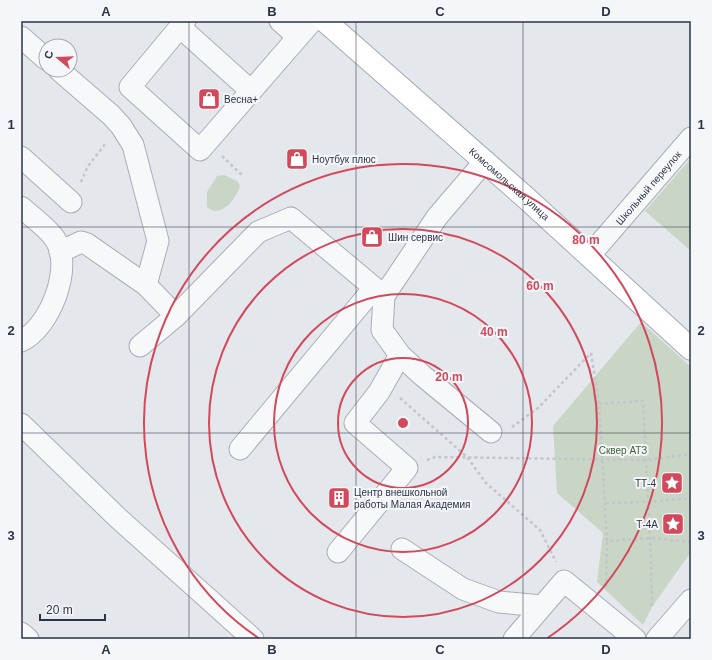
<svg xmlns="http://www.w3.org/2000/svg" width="712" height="660" font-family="Helvetica,sans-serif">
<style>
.green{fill:#c9d6c5}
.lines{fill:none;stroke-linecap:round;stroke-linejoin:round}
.minor-casing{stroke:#a9aeb7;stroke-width:23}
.major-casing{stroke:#a3abb8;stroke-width:24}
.path{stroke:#c2c5cb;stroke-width:2.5;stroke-dasharray:3 3;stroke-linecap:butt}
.minor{stroke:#f7f8fa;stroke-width:21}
.major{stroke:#fff;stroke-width:22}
.grid{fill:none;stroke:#2b3445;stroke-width:1;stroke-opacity:0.55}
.ring{fill:none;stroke:#d1495b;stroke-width:2}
.labels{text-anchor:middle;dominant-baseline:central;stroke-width:4;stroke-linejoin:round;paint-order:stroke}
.poi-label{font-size:10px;fill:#2b3445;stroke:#f4f6f9;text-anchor:start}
.street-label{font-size:10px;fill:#2b3445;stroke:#f4f6f9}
.park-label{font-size:10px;fill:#3f6138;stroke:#f4f6f9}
.centre{fill:#d1495b;stroke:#f4f6f9;stroke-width:2}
.ring-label{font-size:12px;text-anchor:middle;font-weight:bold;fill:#d1495b;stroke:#f4f6f9;stroke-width:4;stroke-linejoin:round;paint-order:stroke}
.neatline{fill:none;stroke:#2b3445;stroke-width:1.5}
.grid-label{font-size:13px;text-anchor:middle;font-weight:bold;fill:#2b3445}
</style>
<rect width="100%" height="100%" fill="#e4e7ec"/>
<!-- green -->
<path class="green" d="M 691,158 L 691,251 L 645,211 Z
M 224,175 L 237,181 L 240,186 C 236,199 221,219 207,207 L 207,192 L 217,176 Z
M 641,322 L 691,367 L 691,552 L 652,607 L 643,625 L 597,582 L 603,533 L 557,493 L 553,426 Z"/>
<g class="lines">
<!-- minor casing -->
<g class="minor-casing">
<g id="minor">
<path d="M 185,21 L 130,87 L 200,150 L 312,21"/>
<path d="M 280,21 L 298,37"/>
<path d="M 180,27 L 251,91"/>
<path d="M 21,37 L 46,59"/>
<path d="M 59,70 L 111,115 L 121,126 L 133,145 L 158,241 L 146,285 L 176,316 L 258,232 L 291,218 L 384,296"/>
<path d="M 21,157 L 71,202"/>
<path d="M 485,161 L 437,217 L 384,296 L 382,330 L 400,355 L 423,376 L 491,432"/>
<path d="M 21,207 C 31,216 48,228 55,239 C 74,266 50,328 21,341"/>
<path d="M 60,252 L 81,242 L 87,244 L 146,285"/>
<path id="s1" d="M 590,255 L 691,138"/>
<path d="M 140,346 L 176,316"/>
<path d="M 21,424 L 118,518 L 253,639"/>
<path d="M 240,449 L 374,288"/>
<path d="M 402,549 L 463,589 L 499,602 L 542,606"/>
<path d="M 338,552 L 407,468 L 355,423 L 379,392 L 400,355"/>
<path d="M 21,633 L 28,639"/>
<path d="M 514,639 L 564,581 L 635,639"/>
<path d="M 657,639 L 691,600"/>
</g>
</g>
<!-- major casing -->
<g class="major-casing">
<g id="major">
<path id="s2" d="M 325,21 L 525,197 L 691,349"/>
</g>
</g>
<!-- path -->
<path class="path" d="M 222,156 L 243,176
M 81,182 L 88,166 L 106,143
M 591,353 L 599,404 L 607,541 L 651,538 L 691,542
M 400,398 L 467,457 L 486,483 L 540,530 L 556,562
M 599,404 L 643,401 C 646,470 651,538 652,607
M 512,427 L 538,408 L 591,353
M 427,460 L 435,457 L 645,460 L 691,454
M 606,503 L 647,502 L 691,498
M 606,587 L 607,541"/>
<!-- minor -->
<use href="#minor" class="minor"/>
<!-- major -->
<use href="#major" class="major"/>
</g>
<!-- grid -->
<path class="grid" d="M 189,21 L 189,639M 356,21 L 356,639M 523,21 L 523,639M 21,227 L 691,227M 21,433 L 691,433"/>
<!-- distance rings -->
<g class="ring">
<circle cx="403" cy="423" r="65"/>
<circle cx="403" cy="423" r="129"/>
<circle cx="403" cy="423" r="194"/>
<path d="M260 639A259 259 0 1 1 546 639"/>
</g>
<!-- icons -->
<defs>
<g id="shop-square" transform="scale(1.15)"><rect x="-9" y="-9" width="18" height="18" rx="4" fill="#d1495b" stroke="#f4f6f9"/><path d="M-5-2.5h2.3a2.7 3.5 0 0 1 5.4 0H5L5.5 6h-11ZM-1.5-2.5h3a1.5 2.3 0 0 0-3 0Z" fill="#fff"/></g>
<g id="sight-square" transform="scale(1.15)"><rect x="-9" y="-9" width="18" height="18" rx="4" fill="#d1495b" stroke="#f4f6f9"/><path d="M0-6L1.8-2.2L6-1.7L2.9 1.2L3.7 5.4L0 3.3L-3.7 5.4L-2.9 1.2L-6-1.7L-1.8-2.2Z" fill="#fff"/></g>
<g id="building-square" transform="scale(1.15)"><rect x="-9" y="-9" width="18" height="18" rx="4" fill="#d1495b" stroke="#f4f6f9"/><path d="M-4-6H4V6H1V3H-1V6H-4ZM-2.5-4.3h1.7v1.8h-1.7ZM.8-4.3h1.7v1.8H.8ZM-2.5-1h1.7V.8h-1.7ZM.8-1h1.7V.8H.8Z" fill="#fff"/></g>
</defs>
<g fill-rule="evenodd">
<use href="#shop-square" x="209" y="99"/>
<use href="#shop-square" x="297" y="159"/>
<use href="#shop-square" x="372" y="237"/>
<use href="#sight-square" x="672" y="483"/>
<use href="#building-square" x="339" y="498"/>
<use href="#sight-square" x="673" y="524"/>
</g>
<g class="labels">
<!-- poi labels -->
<g class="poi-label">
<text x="224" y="99">Весна+</text>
<text x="312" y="159">Ноутбук плюс</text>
<text x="388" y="237">Шин сервис</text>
<text x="656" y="483" text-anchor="end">ТТ-4</text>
<text x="354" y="492">Центр внешкольной<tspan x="354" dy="12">работы Малая Академия</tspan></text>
<text x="658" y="524" text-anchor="end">Т-4А</text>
</g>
<!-- street labels -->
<g class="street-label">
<text stroke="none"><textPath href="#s2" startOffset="246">Комсомольская улица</textPath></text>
<text stroke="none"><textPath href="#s1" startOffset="89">Школьный переулок</textPath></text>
</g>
<!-- park labels -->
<g class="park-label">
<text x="623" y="450">Сквер АТЗ</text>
</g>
</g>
<circle cx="403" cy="423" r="6" class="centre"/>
<g class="ring-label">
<text x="586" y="244">80 m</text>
<text x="540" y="290">60 m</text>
<text x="494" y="336">40 m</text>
<text x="449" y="381">20 m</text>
</g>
<!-- border -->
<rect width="712" height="660" fill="none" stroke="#f4f6f9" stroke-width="44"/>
<!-- north arrow -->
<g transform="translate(58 58) rotate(289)"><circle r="19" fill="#f4f6f9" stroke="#a4a8b1"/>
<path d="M0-3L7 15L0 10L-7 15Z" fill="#d1495b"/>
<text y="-6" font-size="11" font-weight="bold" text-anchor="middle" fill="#2b3445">С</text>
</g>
<!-- scale -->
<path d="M40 614v6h65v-6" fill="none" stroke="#2b3445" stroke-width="2"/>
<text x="46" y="614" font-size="12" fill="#2b3445" stroke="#f4f6f9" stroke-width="3" paint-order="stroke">20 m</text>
<rect x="22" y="22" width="668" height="616" class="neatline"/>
<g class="grid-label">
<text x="106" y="16">A</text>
<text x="272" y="16">B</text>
<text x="440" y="16">C</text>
<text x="606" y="16">D</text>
<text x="11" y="129">1</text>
<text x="701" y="129">1</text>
<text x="11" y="335">2</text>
<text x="701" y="335">2</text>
<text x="11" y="540">3</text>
<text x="701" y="540">3</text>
<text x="106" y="654">A</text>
<text x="272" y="654">B</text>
<text x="440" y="654">C</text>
<text x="606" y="654">D</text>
</g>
</svg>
